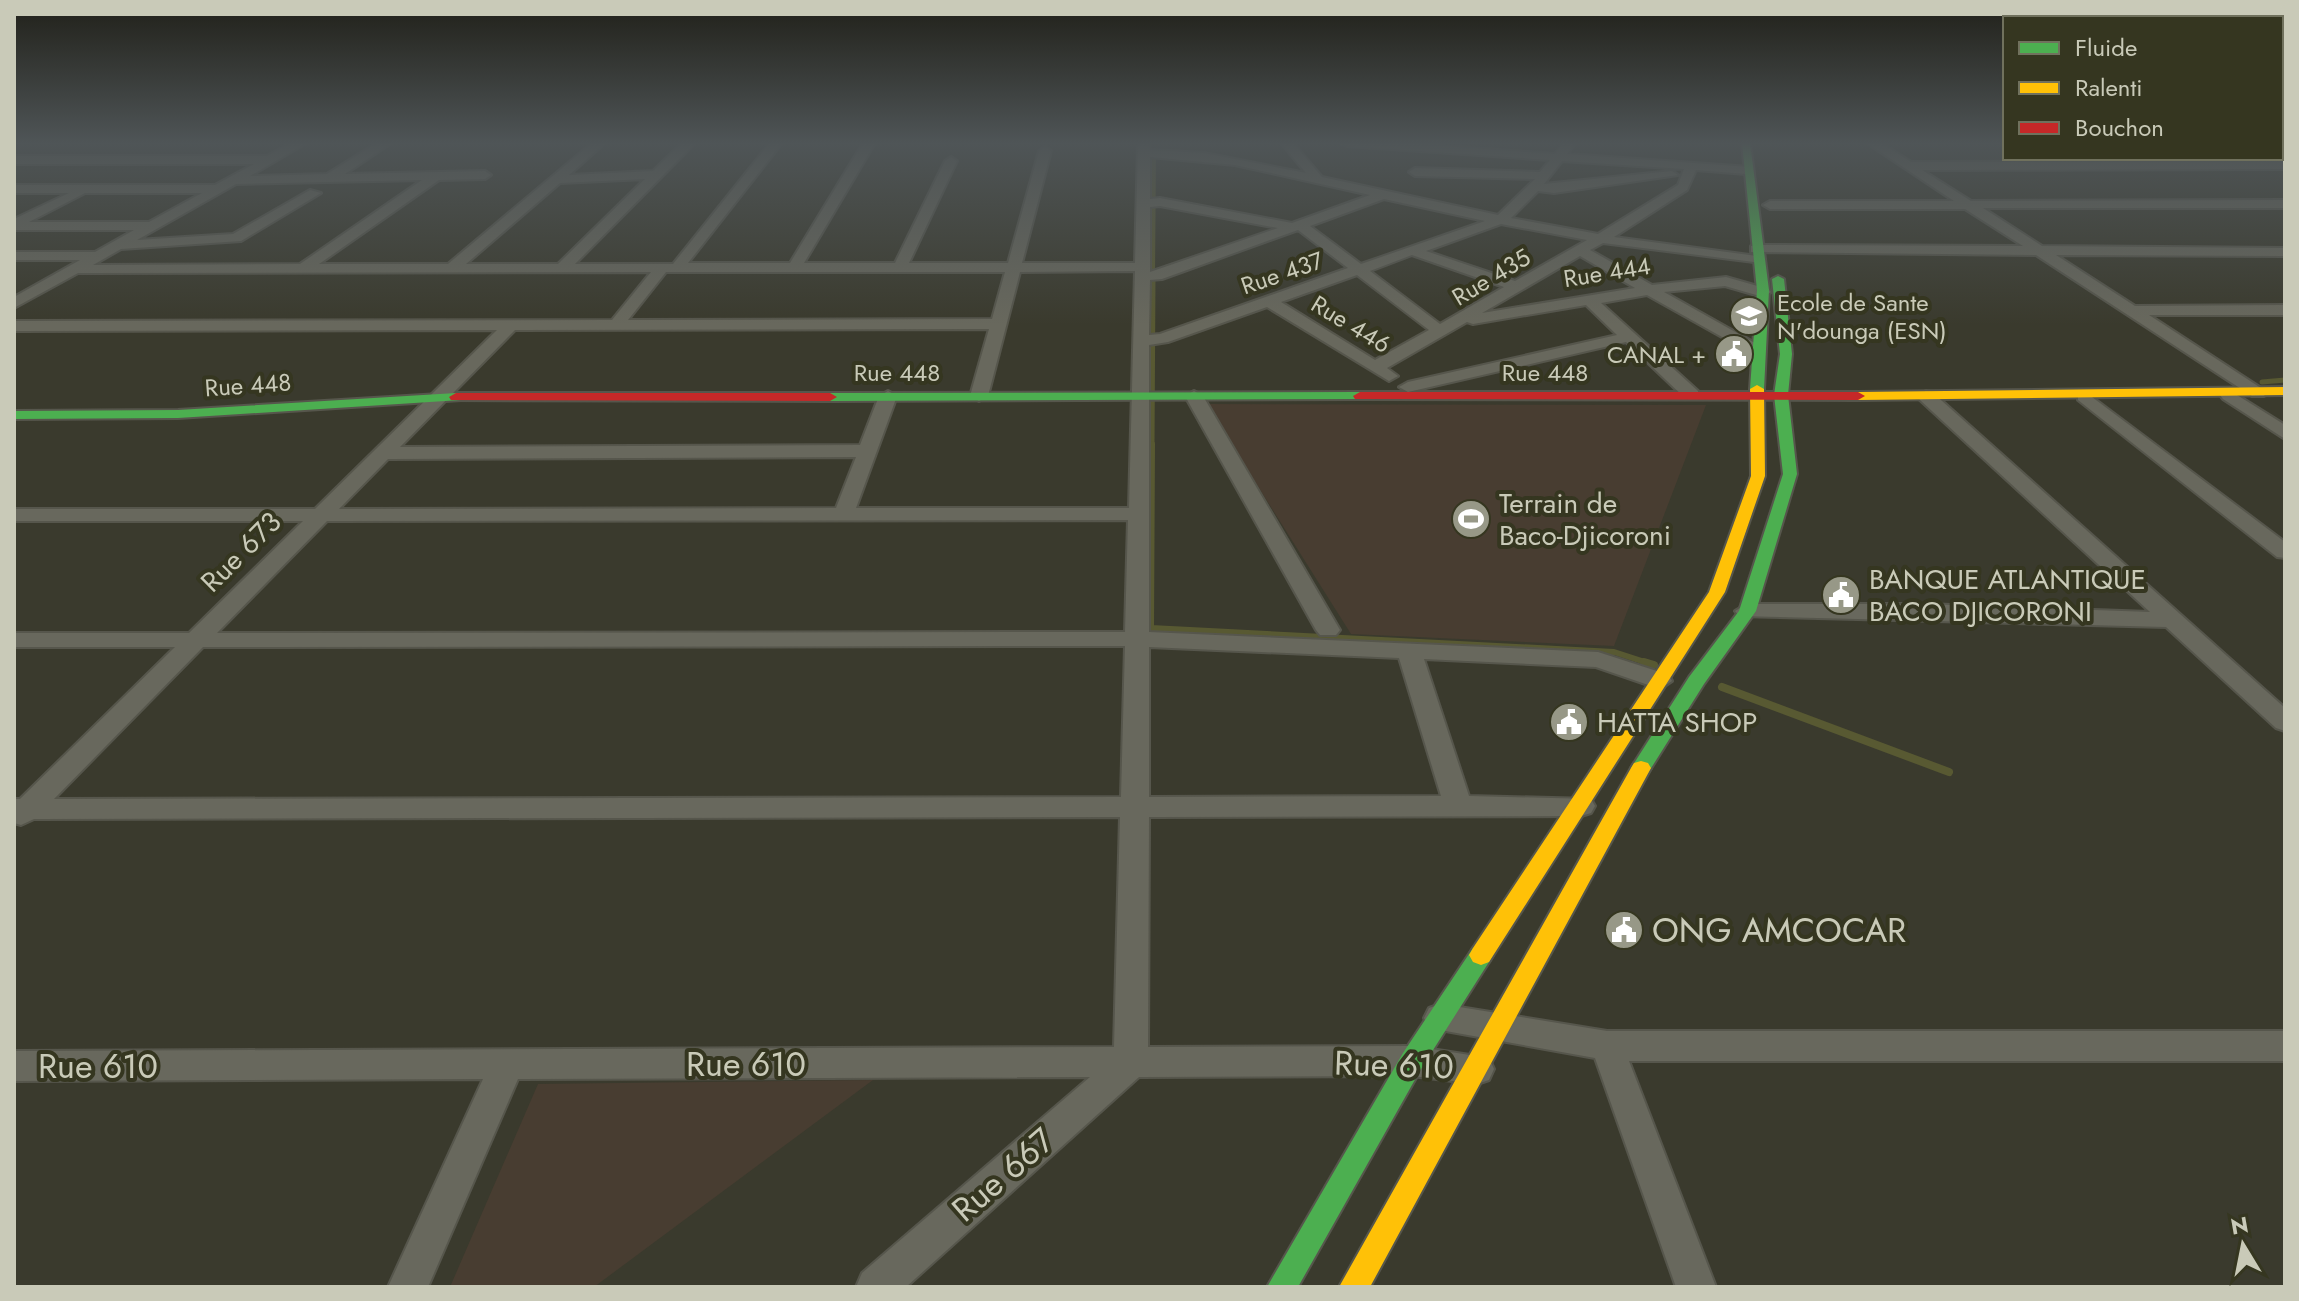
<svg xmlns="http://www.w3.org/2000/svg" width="2299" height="1301" font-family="Jost,sans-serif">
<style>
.green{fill:#483d31}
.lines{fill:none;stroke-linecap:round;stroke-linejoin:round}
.stream-far3{stroke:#585932;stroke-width:4}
.stream-far2{stroke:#585932;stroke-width:5}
.stream-far1{stroke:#585932;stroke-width:6}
.stream{stroke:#585932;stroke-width:8}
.street-casing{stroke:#56564c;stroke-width:4}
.fast-casing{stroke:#56564c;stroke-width:4}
.slow-casing{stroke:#56564c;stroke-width:4}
.jam-casing{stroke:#56564c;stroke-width:4}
.street{fill:#68685d;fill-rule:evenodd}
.fast{fill:#4caf50;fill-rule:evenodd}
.slow{fill:#ffc107;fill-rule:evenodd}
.jam{fill:#c62828;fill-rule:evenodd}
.labels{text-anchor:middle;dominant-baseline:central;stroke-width:8;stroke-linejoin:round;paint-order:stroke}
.far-street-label{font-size:24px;fill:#c9cab8;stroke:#353620}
.far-poi-label{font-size:24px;fill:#c9cab8;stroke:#353620;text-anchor:start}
.poi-label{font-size:28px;fill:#c9cab8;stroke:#353620;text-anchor:start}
.street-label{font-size:28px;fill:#c9cab8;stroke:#353620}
.near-poi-label{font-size:34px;fill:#c9cab8;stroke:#353620;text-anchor:start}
.near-street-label{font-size:34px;fill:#c9cab8;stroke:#353620}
</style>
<rect width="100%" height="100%" fill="#3a3a2d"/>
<!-- green -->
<path class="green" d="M 1206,404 L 1706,405 L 1614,646 L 1351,634 Z
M 873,1080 L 594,1287 L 450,1287 L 538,1084 Z"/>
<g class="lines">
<!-- stream-far3 -->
<path class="stream-far3" d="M 1153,276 L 1154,155"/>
<!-- stream-far2 -->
<path class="stream-far2" d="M 2262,382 L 2285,380
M 1152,446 L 1153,274"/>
<!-- stream-far1 -->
<path class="stream-far1" d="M 1152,444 L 1151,628 L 1614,652 L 1651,664"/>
<!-- stream -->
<path class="stream" d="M 1644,662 L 1654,665
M 1722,687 L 1949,772"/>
<!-- street casing -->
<g class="street-casing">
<path id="street" d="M 291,143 L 306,143 L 250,176 L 327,174 L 377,143 L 391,143 L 345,174 L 485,171 L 491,175 L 485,179 L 439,180 L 319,264 L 448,264 L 592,143 L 605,143 L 569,175 L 653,171 L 682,143 L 695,143 L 575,264 L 673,264 L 770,143 L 782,143 L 688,263 L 790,263 L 863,143 L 875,143 L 804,263 L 895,263 L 945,161 L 951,157 L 957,161 L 909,263 L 1008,263 L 1039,151 L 1045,147 L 1051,151 L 1022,263 L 1135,263 L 1138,146 L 1142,143 L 1148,144 L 1150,150 L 1204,153 L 1306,173 L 1281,143 L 1293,143 L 1322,177 L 1498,215 L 1535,179 L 1415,176 L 1409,172 L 1415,168 L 1540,172 L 1550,160 L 1347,146 L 1341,143 L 1400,143 L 1555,154 L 1564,143 L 1576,143 L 1567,154 L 1750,167 L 1752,170 L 1746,174 L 1696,170 L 1687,190 L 1614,237 L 1757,256 L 1764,260 L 1762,263 L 1603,243 L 1590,250 L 1652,285 L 1726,277 L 1768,289 L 1771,292 L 1763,297 L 1725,286 L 1664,292 L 1762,347 L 1762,355 L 1756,356 L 1647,295 L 1601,303 L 1698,391 L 1698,399 L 1686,399 L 1626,342 L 1408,392 L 1399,387 L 1408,382 L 1617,335 L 1586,305 L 1473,324 L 1467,322 L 1387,368 L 1398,376 L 1389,381 L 1267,307 L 1168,342 L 1149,345 L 1149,632 L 1598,652 L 1669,675 L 1672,681 L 1660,689 L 1596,667 L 1424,659 L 1469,796 L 1591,799 L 1595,806 L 1591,813 L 1581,816 L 1149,817 L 1148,1047 L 1412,1046 L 1489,1058 L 1494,1069 L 1489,1080 L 1477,1084 L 1412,1076 L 1139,1077 L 906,1287 L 856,1287 L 862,1273 L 1090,1077 L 518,1079 L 428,1287 L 388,1287 L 483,1079 L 14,1081 L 14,1051 L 1114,1047 L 1120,817 L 34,819 L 21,825 L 14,823 L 14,799 L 20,799 L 175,647 L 14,647 L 14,633 L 189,633 L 303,521 L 14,521 L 14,509 L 315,509 L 497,330 L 14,331 L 14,321 L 612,320 L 651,272 L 78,273 L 14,308 L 14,297 L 80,260 L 14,260 L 14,252 L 95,252 L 134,230 L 14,230 L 14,219 L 69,193 L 14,193 L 14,185 L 215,185 L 254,164 L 14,164 L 14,156 L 267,156 ZM 1150,157 L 1235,165 L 1370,195 L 1292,223 L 1160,198 L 1150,199 ZM 1562,161 L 1684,169 L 1678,185 L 1598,234 L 1511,218 L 1538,191 L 1554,193 L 1678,175 L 1672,171 L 1544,184 ZM 645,179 L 558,264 L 466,264 L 560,183 ZM 422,180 L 300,264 L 93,265 L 121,249 L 241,241 L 321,193 L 310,190 L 233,234 L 137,240 L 236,184 ZM 85,193 L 202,193 L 149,222 L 29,222 ZM 1384,199 L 1485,221 L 1361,264 L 1310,226 ZM 1160,206 L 1278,228 L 1150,272 L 1150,207 ZM 1501,224 L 1587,240 L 1515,281 L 1426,251 ZM 1298,230 L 1348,268 L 1160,334 L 1149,335 L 1150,280 L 1162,279 ZM 1412,255 L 1504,287 L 1440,324 L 1370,271 ZM 1580,256 L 1635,288 L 1482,313 ZM 1135,271 L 1129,508 L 856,508 L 897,396 L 888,391 L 879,396 L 860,445 L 400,447 L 515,330 L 989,329 L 970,396 L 979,401 L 988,396 L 1020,272 ZM 666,272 L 1005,272 L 992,319 L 628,320 ZM 1357,275 L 1429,330 L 1375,360 L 1281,302 ZM 856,457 L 836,508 L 339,509 L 388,459 ZM 1128,520 L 1125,632 L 217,633 L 327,521 ZM 1125,646 L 1121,797 L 54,799 L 203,647 ZM 1149,647 L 1399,658 L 1441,796 L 1149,797 Z
M 1867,143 L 1881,143 L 1911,162 L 2285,161 L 2285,169 L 1922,170 L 1971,201 L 2285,200 L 2285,208 L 1983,208 L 2042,246 L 2285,248 L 2285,256 L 2056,255 L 2135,306 L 2285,305 L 2285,315 L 2149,315 L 2267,392 L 2264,396 L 2252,396 L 2036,255 L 1751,252 L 1751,246 L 1756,245 L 2023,246 L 1965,209 L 1770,209 L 1763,205 L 1770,201 L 1954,201 Z
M 2229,390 L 2285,425 L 2285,439 L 2223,399 L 2220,395 Z
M 1194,391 L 1203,396 L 1340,630 L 1336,635 L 1320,635 L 1316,630 L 1185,396 Z
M 1926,391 L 1932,392 L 2285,708 L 2285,731 L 2276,728 L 2166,627 L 1739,616 L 1735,611 L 1747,604 L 1924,604 L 2150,612 L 1920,400 L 1917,396 Z
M 2084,391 L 2285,542 L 2285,558 L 2277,557 L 2078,400 L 2078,392 Z
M 1441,1004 L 1607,1031 L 2285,1031 L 2285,1061 L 1629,1061 L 1716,1287 L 1676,1287 L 1595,1058 L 1429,1028 L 1424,1018 L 1429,1008 Z"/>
</g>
<!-- fast casing -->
<g class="fast-casing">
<path id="fast" d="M 1742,143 L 1750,143 L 1769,290 L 1764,389 L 1757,393 L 1750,389 L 1757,290 Z
M 1778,276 L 1784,279 L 1792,354 L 1788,395 L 1797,474 L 1756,611 L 1704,684 L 1648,773 L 1634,773 L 1631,768 L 1689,677 L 1739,611 L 1783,474 L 1774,395 L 1780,354 L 1772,279 Z
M 1360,392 L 1367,396 L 1365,399 L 830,401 L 823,397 L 830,393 Z
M 456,393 L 463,397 L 461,400 L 178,418 L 14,419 L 14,411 L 178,410 Z
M 1481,945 L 1489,948 L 1493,955 L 1489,962 L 1421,1069 L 1298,1287 L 1267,1287 L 1403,1053 L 1473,948 Z"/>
</g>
<!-- slow casing -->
<g class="slow-casing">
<path id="slow" d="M 1757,385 L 1764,389 L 1765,476 L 1725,592 L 1489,962 L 1481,965 L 1473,962 L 1469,955 L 1473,948 L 1709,592 L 1751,476 L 1750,389 Z
M 2285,387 L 2285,395 L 1858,400 L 1851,396 L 1858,392 Z
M 1641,761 L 1648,763 L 1651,768 L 1370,1287 L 1339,1287 L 1631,768 L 1634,763 Z"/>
</g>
<!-- jam casing -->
<g class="jam-casing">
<path id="jam" d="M 1360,392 L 1858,392 L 1865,396 L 1858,400 L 1355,399 L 1353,396 Z
M 456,393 L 830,393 L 837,397 L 830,401 L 451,400 L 449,397 Z"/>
</g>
<!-- street -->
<use href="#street" class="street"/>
<!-- fast -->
<use href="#fast" class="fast"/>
<!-- slow -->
<use href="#slow" class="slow"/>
<!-- jam -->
<use href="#jam" class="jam"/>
</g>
<!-- sky -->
<linearGradient id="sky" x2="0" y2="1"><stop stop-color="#202019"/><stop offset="0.44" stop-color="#4f5557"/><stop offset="1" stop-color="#4f5557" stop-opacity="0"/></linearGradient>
<rect width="2299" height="325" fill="url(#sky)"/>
<!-- icons -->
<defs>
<g id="university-disc" transform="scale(2)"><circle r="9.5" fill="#979887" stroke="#353620"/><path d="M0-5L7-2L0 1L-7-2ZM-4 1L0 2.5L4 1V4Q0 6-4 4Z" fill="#fff"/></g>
<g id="civic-disc" transform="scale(2)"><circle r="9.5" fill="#979887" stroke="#353620"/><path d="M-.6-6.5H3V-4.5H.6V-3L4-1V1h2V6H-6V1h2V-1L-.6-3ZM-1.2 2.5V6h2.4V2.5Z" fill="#fff"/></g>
<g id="stadium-disc" transform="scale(2)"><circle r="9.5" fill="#979887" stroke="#353620"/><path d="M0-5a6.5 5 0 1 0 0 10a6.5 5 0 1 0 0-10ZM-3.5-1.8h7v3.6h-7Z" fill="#fff"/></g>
</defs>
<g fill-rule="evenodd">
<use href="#university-disc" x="1749" y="316"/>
<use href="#civic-disc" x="1734" y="354"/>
<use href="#stadium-disc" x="1471" y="519"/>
<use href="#civic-disc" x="1841" y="595"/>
<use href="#civic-disc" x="1569" y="722"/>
<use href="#civic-disc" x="1624" y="930"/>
</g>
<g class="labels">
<!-- far-street labels -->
<g class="far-street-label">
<text transform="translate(1607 272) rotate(-9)">Rue 444</text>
<text transform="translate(1282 273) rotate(-19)">Rue 437</text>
<text transform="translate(1491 277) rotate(-31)">Rue 435</text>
<text transform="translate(1351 324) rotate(31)">Rue 446</text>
<text x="897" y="372">Rue 448</text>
<text x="1545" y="372">Rue 448</text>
<text transform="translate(248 385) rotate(-4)">Rue 448</text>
</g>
<!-- far-poi labels -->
<g class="far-poi-label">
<text x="1777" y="302">Ecole de Sante<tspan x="1777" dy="28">N'dounga (ESN)</tspan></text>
<text x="1706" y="354" text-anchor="end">CANAL +</text>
</g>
<!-- poi labels -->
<g class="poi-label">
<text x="1499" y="503">Terrain de<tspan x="1499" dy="32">Baco-Djicoroni</tspan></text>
<text x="1869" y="579">BANQUE ATLANTIQUE<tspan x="1869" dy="32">BACO DJICORONI</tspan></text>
<text x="1597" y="722">HATTA SHOP</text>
</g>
<!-- street labels -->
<g class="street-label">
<text transform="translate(241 552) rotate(-45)">Rue 673</text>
</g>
<!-- near-poi labels -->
<g class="near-poi-label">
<text x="1652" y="930">ONG AMCOCAR</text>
</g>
<!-- near-street labels -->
<g class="near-street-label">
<text x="746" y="1064">Rue 610</text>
<text transform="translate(1394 1065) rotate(2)">Rue 610</text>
<text x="98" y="1066">Rue 610</text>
<text transform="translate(1003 1175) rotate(-41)">Rue 667</text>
</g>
</g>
<!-- border -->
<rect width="2299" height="1301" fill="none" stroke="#c9cab8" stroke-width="32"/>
<!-- legend -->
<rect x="2003" y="16" width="280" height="144" fill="#353620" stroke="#70715d" stroke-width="2"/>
<rect x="2019" y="42" width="40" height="12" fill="#4caf50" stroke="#70715d" stroke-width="2"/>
<text x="2075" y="56" font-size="24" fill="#c9cab8">Fluide</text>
<rect x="2019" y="82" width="40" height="12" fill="#ffc107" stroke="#70715d" stroke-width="2"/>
<text x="2075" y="96" font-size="24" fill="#c9cab8">Ralenti</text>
<rect x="2019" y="122" width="40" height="12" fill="#c62828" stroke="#70715d" stroke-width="2"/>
<text x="2075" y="136" font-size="24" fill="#c9cab8">Bouchon</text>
<!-- north arrow -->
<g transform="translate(2243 1245) rotate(350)" stroke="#353620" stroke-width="6" paint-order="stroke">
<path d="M0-6L14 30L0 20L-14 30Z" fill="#c9cab8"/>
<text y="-12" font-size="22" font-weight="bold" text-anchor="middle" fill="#c9cab8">N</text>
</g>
</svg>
